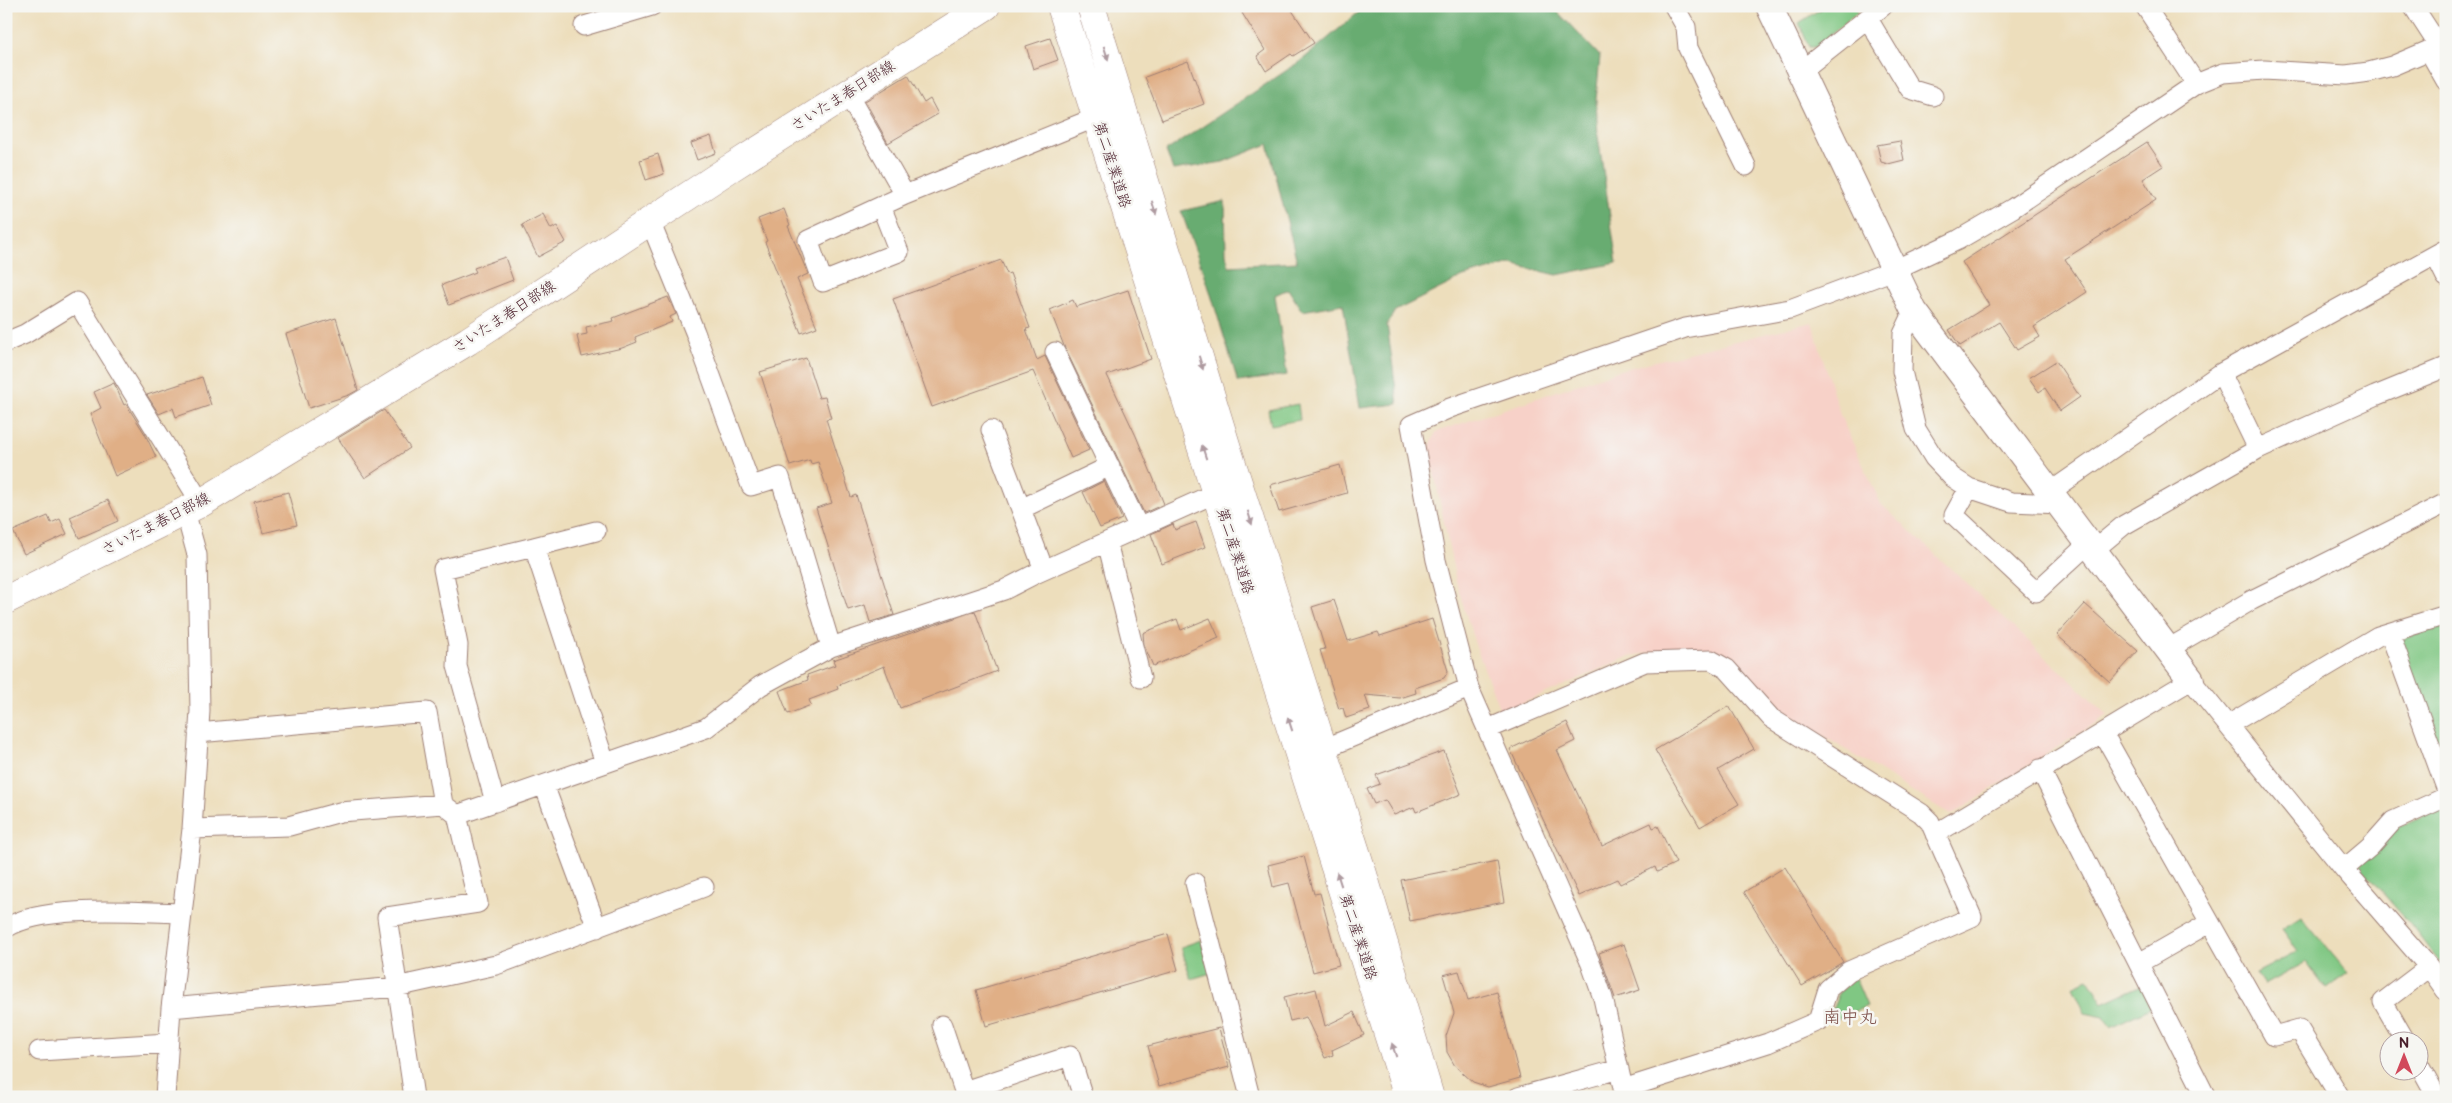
<svg xmlns="http://www.w3.org/2000/svg" width="2452" height="1103" font-family="'Balsamiq Sans','Klee One',sans-serif">
<style>
.built{fill:#f7d1c8}
.green{fill:#80c783;stroke:#657357}
.forest{fill:#68ac71;stroke:#59664e}
.building{fill:#e0af86}
.lines{fill:none;stroke-linecap:round;stroke-linejoin:round}
.street-casing{stroke:#9c7e74;stroke-width:21}
.secondary-casing{stroke:#9c7e74;stroke-width:28}
.primary-casing{stroke:#9c7e74;stroke-width:29}
.street{stroke:#fff;stroke-width:19}
.secondary{stroke:#fff;stroke-width:26}
.primary{stroke:#fff;stroke-width:28}
.oneway{fill:#ae9aa0}
.labels{text-anchor:middle;dominant-baseline:central;stroke-width:5;stroke-linejoin:round;paint-order:stroke}
.street-label{font-size:15px;fill:#4a1f2b;stroke:#f6f6f2}
.quarter-label{font-size:18px;fill:#7e514b;stroke:#f6f6f2}
</style>
<rect width="100%" height="100%" fill="#f6f6f2"/>
<filter id="ink" filterUnits="userSpaceOnUse"><feTurbulence type="fractalNoise" baseFrequency=".02" numOctaves="2"/><feDisplacementMap in="SourceGraphic" scale="10" xChannelSelector="R" yChannelSelector="G"/><feConvolveMatrix kernelMatrix="1 2 1 2 8 2 1 2 1" color-interpolation-filters="sRGB"/></filter>
<filter id="wash" filterUnits="userSpaceOnUse"><feTurbulence type="fractalNoise" baseFrequency=".0096" numOctaves="4" result="noise"/><feDisplacementMap in="SourceGraphic" scale="20" xChannelSelector="R" yChannelSelector="G"/><feGaussianBlur stdDeviation="1.12" result="paint"/><feColorMatrix in="noise" values="0 0 0 0 0 0 0 0 0 0 0 0 0 0 0 0 0 1.4 0 .05"/><feComposite in="paint" operator="in"/></filter>
<g filter="url(#wash)">
<rect width="100%" height="100%" fill="#eddebc"/>
<!-- built -->
<path class="built" d="M 1812,322 L 1840,415 L 1881,504 L 2108,715 L 1951,815 L 1777,707 L 1738,666 L 1711,650 L 1662,651 L 1630,656 L 1508,710 L 1499,708 L 1475,644 L 1456,581 L 1429,448 L 1436,432 L 1620,370 Z"/>
<!-- green -->
<path class="green" d="M 1825,6 L 1854,6 L 1858,12 L 1816,47 L 1809,47 L 1799,23 Z
M 1298,404 L 1300,420 L 1271,425 L 1268,410 Z
M 2446,625 L 2446,765 L 2397,641 Z
M 2446,805 L 2446,971 L 2409,923 L 2359,866 L 2398,827 Z
M 2301,917 L 2348,973 L 2326,989 L 2306,962 L 2264,985 L 2256,973 L 2298,951 L 2282,929 Z
M 1201,940 L 1211,973 L 1191,979 L 1181,947 Z
M 1855,978 L 1867,1006 L 1836,1020 L 1832,1010 L 1840,991 Z
M 2088,979 L 2103,1003 L 2142,985 L 2153,1007 L 2110,1027 L 2104,1017 L 2085,1013 L 2073,986 Z"/>
<!-- forest -->
<path class="forest" d="M 1366,6 L 1552,6 L 1600,56 L 1596,100 L 1598,136 L 1617,263 L 1557,275 L 1511,264 L 1463,277 L 1395,311 L 1387,324 L 1398,404 L 1360,408 L 1343,304 L 1302,311 L 1288,289 L 1275,295 L 1287,375 L 1238,382 L 1208,285 L 1181,211 L 1225,201 L 1226,254 L 1229,266 L 1297,262 L 1268,144 L 1223,162 L 1173,170 L 1166,151 L 1302,60 Z"/>
<g id="blocks">
<!-- building -->
<path class="building" d="M 1252,6 L 1289,6 L 1314,43 L 1293,56 L 1291,54 L 1266,71 L 1257,56 L 1265,50 L 1242,13 Z
M 1050,38 L 1058,60 L 1033,69 L 1026,46 Z
M 1188,61 L 1204,104 L 1162,120 L 1145,77 Z
M 908,75 L 924,103 L 930,99 L 938,114 L 888,143 L 865,101 Z
M 711,136 L 716,153 L 697,160 L 691,143 Z
M 1900,141 L 1904,160 L 1888,164 L 1881,162 L 1877,145 Z
M 2147,142 L 2163,166 L 2143,179 L 2156,200 L 2065,259 L 2087,292 L 2034,327 L 2040,337 L 2017,350 L 1999,322 L 1960,346 L 1949,330 L 1989,305 L 1962,262 Z
M 658,154 L 664,174 L 646,180 L 640,160 Z
M 784,209 L 790,225 L 788,226 L 808,274 L 797,279 L 817,327 L 801,333 L 765,242 L 767,241 L 758,219 Z
M 543,214 L 551,229 L 557,226 L 566,242 L 538,257 L 522,225 Z
M 505,257 L 513,280 L 449,305 L 442,285 L 476,272 L 474,268 Z
M 1001,260 L 1007,274 L 1010,273 L 1030,328 L 1026,329 L 1037,360 L 1045,356 L 1089,450 L 1071,458 L 1033,371 L 932,407 L 893,299 Z
M 1128,290 L 1151,359 L 1107,375 L 1136,436 L 1164,504 L 1144,513 L 1064,346 L 1050,310 L 1073,300 L 1076,307 Z
M 668,297 L 676,314 L 670,317 L 672,322 L 635,337 L 637,342 L 622,348 L 582,357 L 577,336 L 587,334 L 586,327 L 614,321 L 613,318 Z
M 336,318 L 358,390 L 349,395 L 309,408 L 286,334 Z
M 806,358 L 819,398 L 825,397 L 831,418 L 826,419 L 851,497 L 856,495 L 894,615 L 870,622 L 865,605 L 848,610 L 816,508 L 832,503 L 818,462 L 811,464 L 810,460 L 790,466 L 760,372 Z
M 2056,361 L 2080,397 L 2060,411 L 2045,388 L 2039,392 L 2029,378 Z
M 202,377 L 211,405 L 176,417 L 173,408 L 159,414 L 147,395 Z
M 114,383 L 124,405 L 126,404 L 145,434 L 156,457 L 115,476 L 90,414 L 101,408 L 94,392 Z
M 384,410 L 410,448 L 365,478 L 338,438 Z
M 1340,465 L 1347,493 L 1279,512 L 1270,485 Z
M 1104,481 L 1122,519 L 1100,528 L 1083,492 Z
M 288,492 L 297,525 L 263,533 L 254,501 Z
M 108,500 L 118,521 L 79,538 L 70,517 Z
M 48,516 L 51,523 L 60,519 L 67,534 L 24,554 L 13,531 Z
M 1196,522 L 1205,547 L 1162,564 L 1151,534 L 1173,524 L 1175,530 Z
M 1334,600 L 1348,641 L 1378,632 L 1380,636 L 1432,619 L 1448,671 L 1444,678 L 1415,688 L 1416,693 L 1400,698 L 1365,695 L 1370,710 L 1346,718 L 1343,708 L 1339,709 L 1320,650 L 1325,649 L 1312,607 Z
M 2085,604 L 2138,651 L 2110,682 L 2057,635 Z
M 975,611 L 997,671 L 900,708 L 884,666 L 837,686 L 838,689 L 809,700 L 811,705 L 788,714 L 779,691 L 808,680 L 807,675 L 835,665 L 833,660 Z
M 1210,618 L 1219,638 L 1153,666 L 1144,645 L 1143,633 L 1177,619 L 1181,630 Z
M 1729,706 L 1754,749 L 1718,770 L 1739,804 L 1700,827 L 1655,750 Z
M 1567,722 L 1575,741 L 1557,750 L 1602,846 L 1651,823 L 1653,828 L 1658,826 L 1676,863 L 1657,872 L 1655,867 L 1620,884 L 1617,879 L 1579,896 L 1510,749 Z
M 1444,751 L 1461,794 L 1416,812 L 1414,807 L 1394,815 L 1385,800 L 1374,804 L 1367,789 L 1380,784 L 1376,775 Z
M 1304,856 L 1314,894 L 1320,893 L 1339,965 L 1313,972 L 1289,883 L 1273,887 L 1268,865 Z
M 1497,861 L 1504,902 L 1410,921 L 1401,880 Z
M 1785,867 L 1843,962 L 1802,986 L 1744,892 Z
M 1168,934 L 1178,970 L 986,1026 L 976,990 Z
M 1624,944 L 1640,990 L 1615,998 L 1599,953 Z
M 1459,971 L 1468,1000 L 1497,992 L 1520,1078 L 1488,1087 L 1473,1082 L 1455,1066 L 1447,1052 L 1446,1036 L 1454,1013 L 1443,975 Z
M 1316,989 L 1325,1026 L 1354,1012 L 1364,1035 L 1332,1050 L 1333,1055 L 1325,1058 L 1306,1017 L 1290,1021 L 1284,997 Z
M 1219,1028 L 1229,1067 L 1159,1086 L 1148,1046 Z"/>
</g>
</g>
<g filter="url(#ink)">
<use href="#blocks" fill-opacity="0" stroke="#9c7e74" stroke-width="1"/>
<g class="lines">
<!-- street casing -->
<g class="street-casing">
<path id="street" d="M 1674,6 L 1686,27 L 1688,48 L 1746,166
M 2145,6 L 2196,84
M 2413,6 L 2439,46
M 1868,19 L 1910,89 L 1933,96
M 584,26 L 652,6
M 2429,51 L 2446,81
M 1801,71 L 1883,6
M 847,93 L 905,195 L 1097,117
M 881,206 L 899,252 L 823,282 L 808,240 L 905,195
M 650,221 L 695,332 L 751,486 L 780,477 L 831,647
M 2435,255 L 2446,277
M 1914,311 L 1903,334 L 1902,371 L 1916,429 L 1934,458 L 1952,477 L 1969,488 L 2011,502 L 2060,504
M 6,342 L 25,334 L 77,302 L 201,503
M 1055,352 L 1139,528
M 991,430 L 1044,570
M 2258,449 L 2375,396 L 2446,367
M 1969,488 L 1954,515 L 2036,592 L 2089,543
M 2050,492 L 2221,373 L 2446,249
M 1021,509 L 1110,466
M 1107,542 L 1141,678
M 534,547 L 596,531
M 2094,550 L 2124,525 L 2258,449 L 2221,373
M 2390,634 L 2446,788
M 2168,649 L 2252,600 L 2446,503
M 2228,725 L 2378,636 L 2446,615
M 1488,729 L 1645,662 L 1711,660 L 1727,669 L 1771,718 L 1921,813 L 1930,822 L 1972,917 L 1849,971 L 1828,989 L 1818,1021 L 1768,1043 L 1623,1089
M 2103,733 L 2274,1036 L 2299,1029 L 2340,1097
M 1314,753 L 1469,688
M 2040,769 L 2206,1097
M 544,785 L 597,928
M 495,802 L 457,666 L 458,645 L 443,569 L 534,547 L 605,763
M 457,815 L 706,728 L 760,686 L 831,647 L 1004,590 L 1035,574 L 1227,488
M 192,829 L 289,826 L 340,812 L 443,804 L 427,712 L 198,733
M 1935,834 L 2191,680 L 2344,869 L 2429,967 L 2446,991
M 2344,869 L 2370,847 L 2393,821 L 2446,797
M 1195,883 L 1250,1097
M 6,928 C 43,904 138,912 182,913
M 2139,963 L 2209,923
M 171,1008 L 396,987 L 496,965 L 704,887
M 942,1025 L 966,1097
M 2405,1040 L 2383,1002 L 2429,967
M 39,1051 L 168,1043
M 2420,1066 L 2437,1097
M 964,1091 L 1070,1056 L 1083,1097
M 165,1097 L 171,1008 L 192,829 L 200,711 L 197,555 L 185,511
M 414,1097 L 387,917 L 478,903 L 457,815 L 448,808
M 1518,1097 L 1619,1069
M 1625,1097 L 1603,998 L 1591,964 L 1469,688 L 1436,560 L 1411,425 L 1450,408 L 1685,328 L 1790,309 L 1894,270 L 1958,240 L 2013,208 L 2196,84 L 2223,73 L 2264,70 L 2346,75 L 2369,72 L 2392,66 L 2446,43"/>
</g>
<!-- secondary casing -->
<g class="secondary-casing">
<path id="secondary" d="M 1769,6 L 1914,311 L 2191,680"/>
</g>
<!-- primary casing -->
<g class="primary-casing">
<path id="primary" d="M 1061,6 L 1408,1097
M 1091,6 L 1227,448 L 1363,874 L 1430,1097
M 6,600 L 201,503 L 374,398 L 468,341 L 729,169 L 986,6"/>
</g>
<!-- street -->
<use href="#street" class="street"/>
<!-- secondary -->
<use href="#secondary" class="secondary"/>
<!-- primary -->
<use href="#primary" class="primary"/>
</g>
<!-- one-way arrows -->
<defs><path id="oneway-solid" d="M-6-.8H1V-3.2L6.5 0L1 3.2V.8H-6Z" transform="scale(1.25)"/></defs>
<g class="oneway">
<use href="#oneway-solid" transform="translate(1106 53) rotate(72)"/>
<use href="#oneway-solid" transform="translate(1154 208) rotate(73)"/>
<use href="#oneway-solid" transform="translate(1201 363) rotate(73)"/>
<use href="#oneway-solid" transform="translate(1204 452) rotate(-108)"/>
<use href="#oneway-solid" transform="translate(1250 518) rotate(73)"/>
<use href="#oneway-solid" transform="translate(1290 724) rotate(-108)"/>
<use href="#oneway-solid" transform="translate(1339 879) rotate(-108)"/>
<use href="#oneway-solid" transform="translate(1394 1050) rotate(-108)"/>
</g>
</g>
<g class="labels">
<!-- street labels -->
<g class="street-label">
<text transform="translate(843 96) rotate(-32)">さいたま春日部線</text>
<text transform="translate(1112 165) rotate(72)">第二産業道路</text>
<text transform="translate(504 317) rotate(-33)">さいたま春日部線</text>
<text transform="translate(156 524) rotate(-27)">さいたま春日部線</text>
<text transform="translate(1235 551) rotate(72)">第二産業道路</text>
<text transform="translate(1358 937) rotate(72)">第二産業道路</text>
</g>
<!-- quarter labels -->
<g class="quarter-label">
<text x="1850" y="1017">南中丸</text>
</g>
</g>
<!-- margin -->
<rect width="2452" height="1103" fill="none" stroke="#f6f6f2" stroke-width="25"/>
<!-- north arrow -->
<g transform="translate(2404 1056)"><circle r="24" fill="#f6f6f2" stroke="#b1a0a2"/>
<path d="M0-4L9 19L0 12L-9 19Z" fill="#d1495b"/>
<text y="-8" font-size="14" font-weight="bold" text-anchor="middle" fill="#4a1f2b">N</text>
</g>
</svg>
